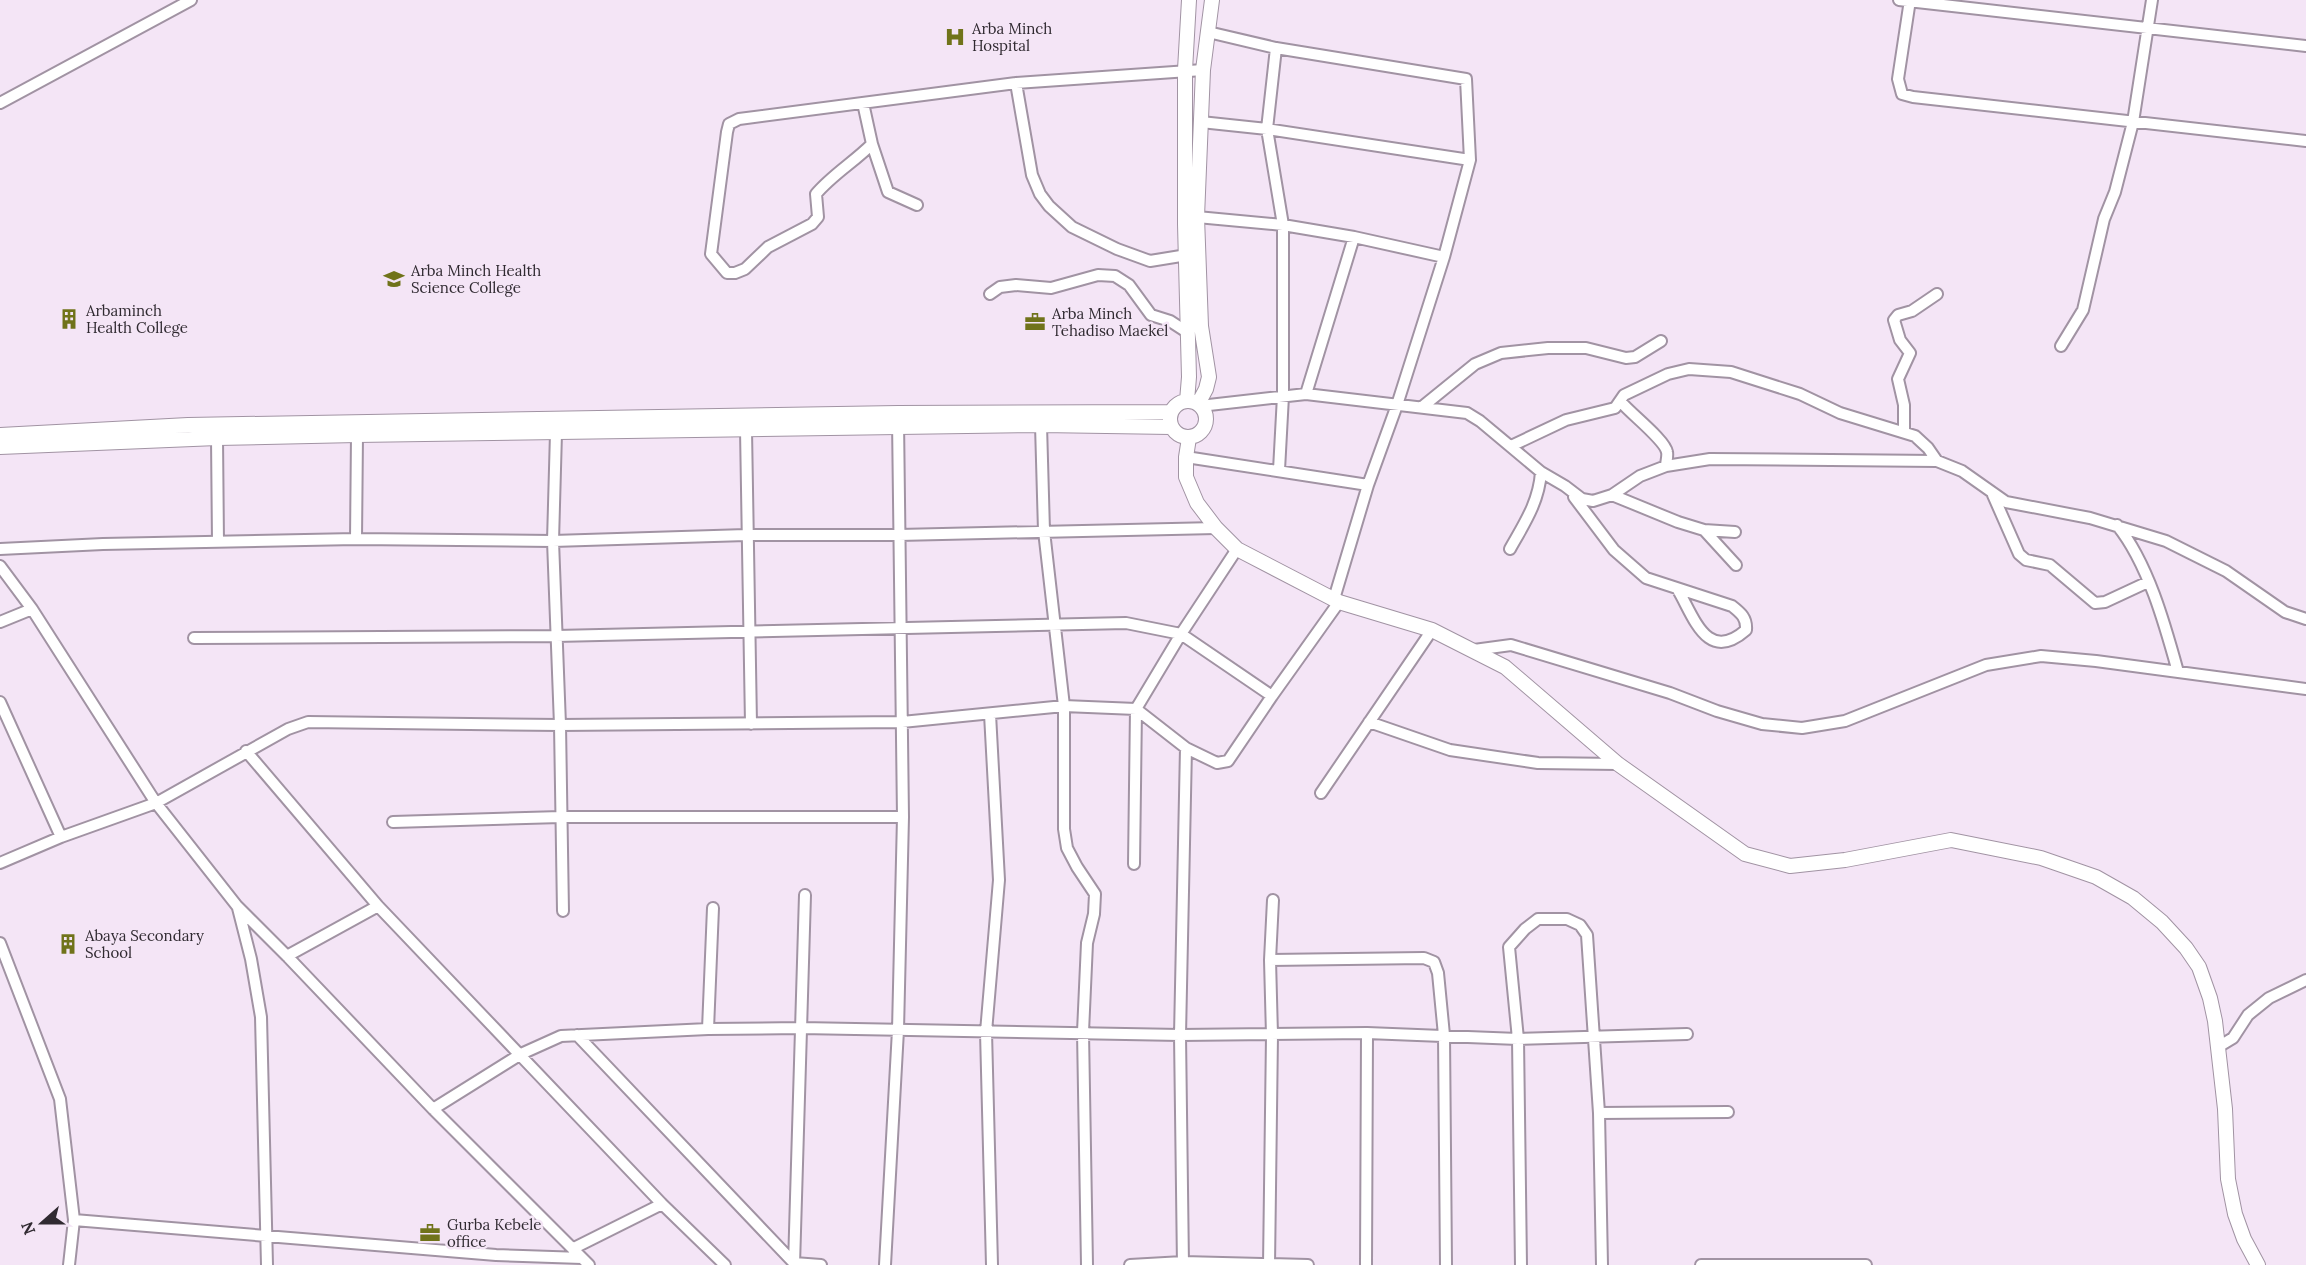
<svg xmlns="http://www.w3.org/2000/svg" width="2306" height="1265" font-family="Lora,serif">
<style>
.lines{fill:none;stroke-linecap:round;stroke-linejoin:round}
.street-casing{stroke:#a193a3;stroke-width:14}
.secondary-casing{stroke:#a193a3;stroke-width:16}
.street{stroke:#fff;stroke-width:10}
.secondary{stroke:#fff;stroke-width:14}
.labels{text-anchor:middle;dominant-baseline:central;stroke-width:5;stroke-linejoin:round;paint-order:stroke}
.poi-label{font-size:15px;fill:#302a31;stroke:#f4e5f6;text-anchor:start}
</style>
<rect width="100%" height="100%" fill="#f4e5f6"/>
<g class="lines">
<!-- street casing -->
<g class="street-casing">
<path id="street" d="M 1899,0 L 2306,46
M 1910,0 L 1898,79 L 1902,94 L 1913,97 L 2306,141
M 1208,32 L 1276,48 L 1466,79 L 1470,160 L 1444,257 L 1397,405 L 1368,485 L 1334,599
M 1276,48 L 1267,129 L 1283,225 L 1283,396 L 1279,470
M 1016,83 L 1032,175 L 1040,194 L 1049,206 L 1072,227 L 1117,249 L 1150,261 L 1187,255
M 0,103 L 191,0
M 863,103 L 872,144 L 888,192 L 917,205
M 1201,122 L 1267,129 L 1470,160
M 872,144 C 854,162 832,175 816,194 L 818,217 L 812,224 L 768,247 L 745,269 L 735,273 L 727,273 L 711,254 L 727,132 L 729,124 L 739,119 L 1016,83 L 1203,70
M 1197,217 L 1283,225 L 1354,237 L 1444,257
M 990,294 L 1000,287 L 1016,285 L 1051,288 L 1098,275 L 1115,276 L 1129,285 L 1151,315 L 1170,321 L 1187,332
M 2061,346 L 2083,310 L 2104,219 L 2115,192 L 2133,122 L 2152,0
M 1306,394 L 1354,237
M 1621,402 C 1631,414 1665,440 1667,452 C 1668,456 1666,462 1666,466
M 1200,406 L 1306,394 L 1467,413 L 1480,421 L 1541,472 L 1565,486 L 1582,499 L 1593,501 L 1612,495 L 1640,476 L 1666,466 L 1710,459 L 1937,461 L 1962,471 L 2006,502 L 2090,518 L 2166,541 L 2226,571 L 2285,612 L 2306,619
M 1422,407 L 1475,364 L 1501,353 L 1548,348 L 1586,348 L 1626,358 L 1635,357 L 1661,341
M 1041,425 L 1044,531 L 1064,706 L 1064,829 L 1067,848 L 1077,867 L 1095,894 L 1094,914 L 1087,943 L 1083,1032 L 1087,1265
M 746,430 L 751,724
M 1904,432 L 1904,405 L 1898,379 L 1910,353 L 1900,340 L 1894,320 L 1898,315 L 1912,311 L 1937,294
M 556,433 L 553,541 L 560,725 L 563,911
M 217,438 L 218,542
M 1511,446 L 1566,420 L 1615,408 L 1624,395 L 1668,374 L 1689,369 L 1731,372 L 1800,394 L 1840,413 L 1915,436 L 1928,448 L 1937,461
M 1186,457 L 1368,485
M 1612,495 L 1678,522 L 1704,530 L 1735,532
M 1993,495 L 2019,554 L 2026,560 L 2050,565 L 2095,603 L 2105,602 L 2148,582
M 1574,497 L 1614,550 L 1646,578 L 1732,606 C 1741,613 1747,618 1746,630 C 1707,664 1694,617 1678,590
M 2117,525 C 2148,563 2165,625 2178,672
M 1704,530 L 1736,565
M 356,539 L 357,435
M 0,549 L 103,544 L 356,539 L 553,541 L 746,535 L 899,535 L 1216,528
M 1510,549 C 1524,524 1539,502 1541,472
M 0,566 L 32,609 L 156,803 L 237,906 L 287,956 L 433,1109 L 589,1265
M 0,622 L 32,609
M 194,638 L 556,636 L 1126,623 L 1181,634 L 1272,696
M 1474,650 L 1511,645 L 1670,693 L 1717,711 L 1762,724 L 1802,728 L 1845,721 L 1986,665 L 2041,656 L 2096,661 L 2306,689
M 0,702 L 61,837
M 990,714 L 999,880 L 986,1032 L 992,1265
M 1369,722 L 1450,750 L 1538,763 L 1618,764
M 246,751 L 378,906 L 662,1204 L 725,1265
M 1321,793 L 1432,630
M 393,822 L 561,817 L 903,817
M 0,863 L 61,837 L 156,803 L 288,729 L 308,722 L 560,725 L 902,722 L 1064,706 L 1136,709 L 1186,748 L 1217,763 L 1228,761 L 1272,696 L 1339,602
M 1134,864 L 1136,709 L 1181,634 L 1237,549
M 238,908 L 251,959 L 261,1017 L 267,1265
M 0,943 L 60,1099 L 74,1220 L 69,1265
M 287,956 L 378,906
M 1270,960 L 1424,958 L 1434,962 L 1438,973 L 1444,1035 L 1446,1265
M 708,1029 L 713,908
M 577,1035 L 794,1263 L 821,1265
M 2218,1047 L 2233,1038 L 2248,1015 L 2269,998 L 2306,980
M 433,1109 L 521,1054 L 561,1036 L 708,1029 L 801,1028 L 1180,1035 L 1367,1033 L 1518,1039 L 1687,1034
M 1599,1113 L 1728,1112
M 74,1220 L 496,1255 L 582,1258
M 574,1248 L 662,1204
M 794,1265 L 805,895
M 885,1265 L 898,1030 L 903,817 L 898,420
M 1130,1265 L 1183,1262 L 1308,1265
M 1183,1265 L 1180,1035 L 1186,748
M 1269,1265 L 1272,1035 L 1270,960 L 1273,900
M 1366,1265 L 1367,1033
M 1521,1265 L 1518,1039 L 1509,947 L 1525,929 L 1538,919 L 1567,919 L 1580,925 L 1587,935 L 1599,1113 L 1602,1265
M 1701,1265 L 1866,1265"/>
</g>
<!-- secondary casing -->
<g class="secondary-casing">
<path id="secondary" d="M1170 419a18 18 0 1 1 36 0a18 18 0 1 1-36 0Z
M 1187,401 L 1189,377 L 1185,224 L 1185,70 L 1189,0
M 1198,404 L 1206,389 L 1209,377 L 1201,326 L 1197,217 L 1203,70 L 1212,0
M 0,435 L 188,425 L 898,413 L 1171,412
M 1189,438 L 1186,457 L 1186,477 L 1197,503 L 1216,528 L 1237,549 L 1339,602 L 1432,630 L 1505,667 L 1618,764 L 1745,854 L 1790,866 L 1845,860 L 1951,840 L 2041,858 L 2096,877 L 2133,898 L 2162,922 L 2186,948 L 2199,967 L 2210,998 L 2215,1021 L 2225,1109 L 2228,1179 L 2235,1214 L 2244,1239 L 2258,1265
M 0,447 L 217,438 L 357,435 L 1041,425 L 1171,427"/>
</g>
<!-- street -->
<use href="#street" class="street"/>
<!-- secondary -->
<use href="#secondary" class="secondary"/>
</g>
<!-- icons -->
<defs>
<g id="hospital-bare" transform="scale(1.62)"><path d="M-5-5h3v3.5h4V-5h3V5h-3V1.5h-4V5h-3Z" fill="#70731a" stroke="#f4e5f6" stroke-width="2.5" paint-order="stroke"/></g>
<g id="university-bare" transform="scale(1.62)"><path d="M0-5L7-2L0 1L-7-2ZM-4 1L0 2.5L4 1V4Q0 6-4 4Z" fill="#70731a" stroke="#f4e5f6" stroke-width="2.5" paint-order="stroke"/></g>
<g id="building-bare" transform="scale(1.62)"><path d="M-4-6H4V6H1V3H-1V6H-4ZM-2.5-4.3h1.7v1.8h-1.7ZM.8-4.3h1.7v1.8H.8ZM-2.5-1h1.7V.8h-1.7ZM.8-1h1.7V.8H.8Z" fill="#70731a" stroke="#f4e5f6" stroke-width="2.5" paint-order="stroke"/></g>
<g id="office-bare" transform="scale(1.62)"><path d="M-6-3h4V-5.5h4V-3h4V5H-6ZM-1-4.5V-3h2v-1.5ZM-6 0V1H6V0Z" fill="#70731a" stroke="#f4e5f6" stroke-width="2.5" paint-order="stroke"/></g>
</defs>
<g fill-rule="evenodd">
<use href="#hospital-bare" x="955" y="37"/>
<use href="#university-bare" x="394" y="279"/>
<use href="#building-bare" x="69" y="319"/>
<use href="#office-bare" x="1035" y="322"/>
<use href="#building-bare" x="68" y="944"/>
<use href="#office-bare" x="430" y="1233"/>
</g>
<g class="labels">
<!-- poi labels -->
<g class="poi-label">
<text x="972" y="28">Arba Minch<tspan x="972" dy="17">Hospital</tspan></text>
<text x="411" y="270">Arba Minch Health<tspan x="411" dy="17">Science College</tspan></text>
<text x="86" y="310">Arbaminch<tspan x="86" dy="17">Health College</tspan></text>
<text x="1052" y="313">Arba Minch<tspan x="1052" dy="17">Tehadiso Maekel</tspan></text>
<text x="85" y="935">Abaya Secondary<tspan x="85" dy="17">School</tspan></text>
<text x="447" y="1224">Gurba Kebele<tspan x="447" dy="17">office</tspan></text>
</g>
</g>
<!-- north arrow -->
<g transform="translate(42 1223) rotate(249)" stroke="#f4e5f6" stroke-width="4.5" paint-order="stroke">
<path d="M0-4.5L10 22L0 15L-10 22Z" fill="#302a31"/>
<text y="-9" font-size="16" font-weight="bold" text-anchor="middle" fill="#302a31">N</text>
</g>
</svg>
